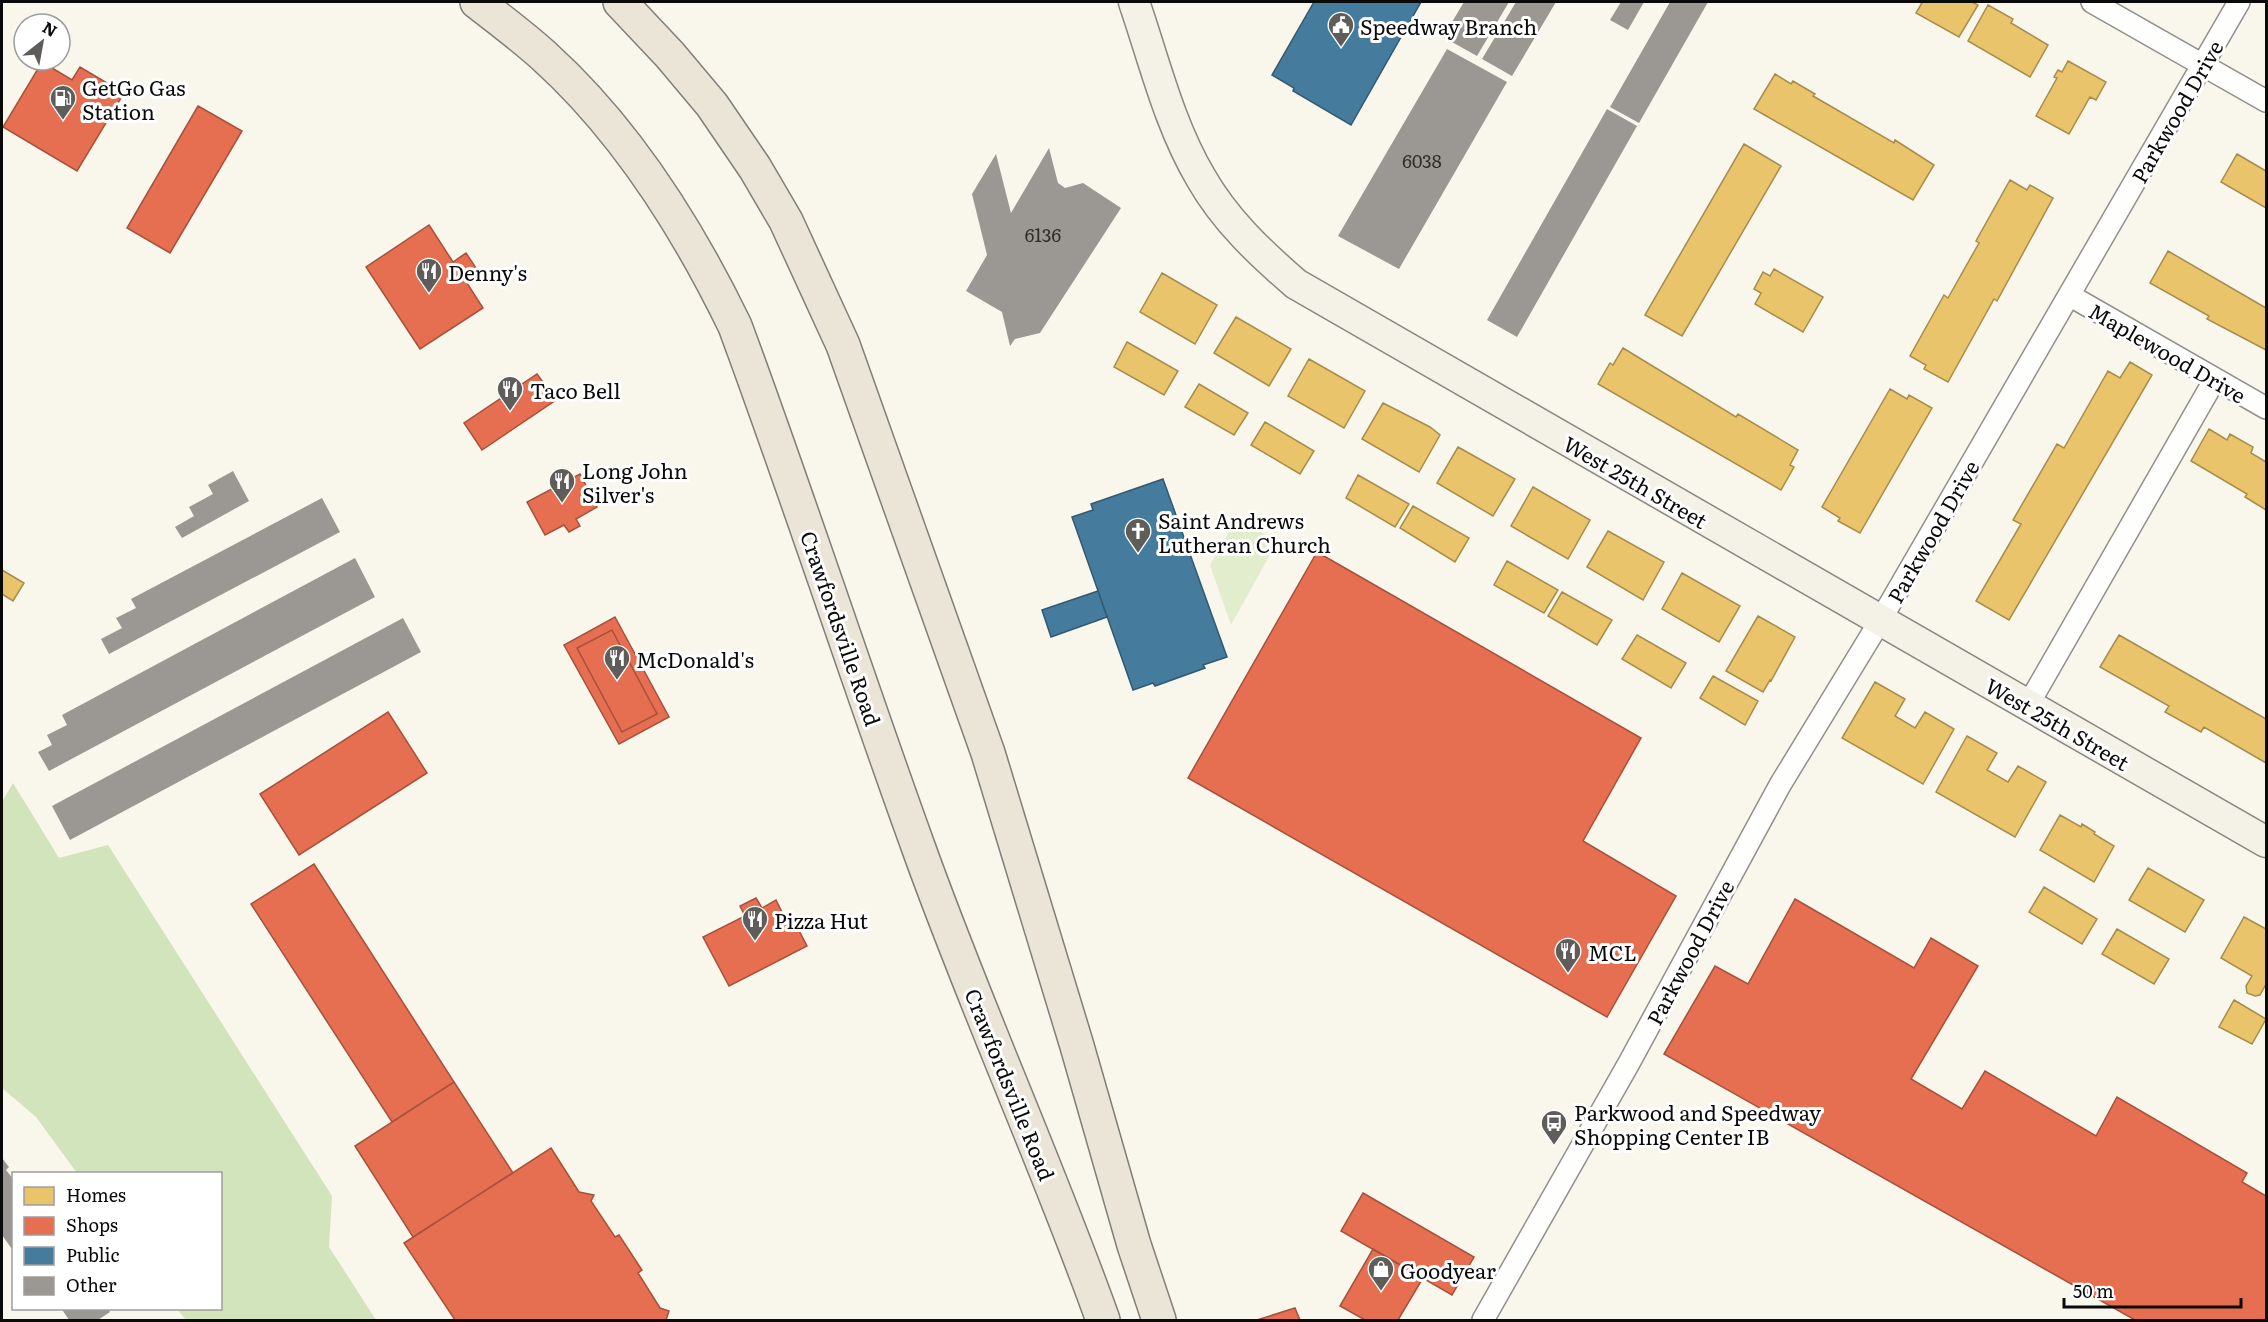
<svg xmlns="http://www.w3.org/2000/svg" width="2268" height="1322" font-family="Literata,serif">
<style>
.green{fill:#e1edcd}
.forest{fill:#d2e4bb}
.homes{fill:#e9c46a;stroke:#a68c4d;stroke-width:1.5}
.shops{fill:#e76f51;stroke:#a5513c;stroke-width:1.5;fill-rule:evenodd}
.public{fill:#457b9d;stroke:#335971;stroke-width:1.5}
.building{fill:#9b9893}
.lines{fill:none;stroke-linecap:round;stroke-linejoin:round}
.street-casing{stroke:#92908c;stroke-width:24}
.secondary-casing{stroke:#888782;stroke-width:33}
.primary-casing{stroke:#7f7e79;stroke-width:36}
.street{stroke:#fefefc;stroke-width:21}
.secondary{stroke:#f4f2e7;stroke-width:30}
.primary{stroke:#ebe5d7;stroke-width:33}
.labels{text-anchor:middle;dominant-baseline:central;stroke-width:6;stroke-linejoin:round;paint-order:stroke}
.number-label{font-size:18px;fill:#2e2e2c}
.poi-label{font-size:21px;fill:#0a0a0a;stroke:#fff;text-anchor:start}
.street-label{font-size:21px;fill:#0a0a0a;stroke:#fff}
</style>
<rect width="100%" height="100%" fill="#f9f6ec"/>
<!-- green -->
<path class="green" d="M 1237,518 L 1277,542 L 1231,625 L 1210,565 Z"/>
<!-- forest -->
<path class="forest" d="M 13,783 L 59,858 L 108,845 L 332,1196 L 329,1247 L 376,1320 L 186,1320 L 177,1309 L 220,1308 L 220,1174 L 77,1173 L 36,1117 L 2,1088 L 2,802 Z"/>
<!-- homes -->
<path class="homes" d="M 1919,2 L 1972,2 L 1978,5 L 1959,37 L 1916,13 L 1922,3 Z
M 1988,5 L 2013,19 L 2011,23 L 2048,45 L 2030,77 L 1968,41 Z
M 2068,61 L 2106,82 L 2096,100 L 2090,97 L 2069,134 L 2036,116 L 2057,78 L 2054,77 L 2058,70 L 2062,72 Z
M 1775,74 L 1791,84 L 1793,81 L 1815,94 L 1813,96 L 1894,143 L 1895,140 L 1934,165 L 1913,200 L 1754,109 Z
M 1744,144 L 1781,166 L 1682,336 L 1645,315 Z
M 2237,154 L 2266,171 L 2266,208 L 2221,182 Z
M 2010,180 L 2027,190 L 2030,185 L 2053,198 L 1997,301 L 1994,299 L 1948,382 L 1924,369 L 1926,365 L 1910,356 L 1944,295 L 1948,298 L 1979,243 L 1976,241 Z
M 2168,251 L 2266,308 L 2266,350 L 2207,319 L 2209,316 L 2150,283 Z
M 1774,269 L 1823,297 L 1803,332 L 1755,304 L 1761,293 L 1754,289 L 1763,272 L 1770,276 Z
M 1162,273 L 1217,305 L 1195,344 L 1140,312 Z
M 1236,317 L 1291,349 L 1269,386 L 1214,353 Z
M 1127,342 L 1178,371 L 1164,395 L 1114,367 Z
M 1623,348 L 1736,417 L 1738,414 L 1798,450 L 1790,465 L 1794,467 L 1781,490 L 1598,384 L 1610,363 L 1613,365 Z
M 1309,359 L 1365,391 L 1344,428 L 1288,396 Z
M 2130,362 L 2152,375 L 2009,620 L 1976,601 L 2021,524 L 2013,520 L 2057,444 L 2064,448 L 2108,371 L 2120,378 Z
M 1199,384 L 1248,413 L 1234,435 L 1185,407 Z
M 1890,389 L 1907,399 L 1909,395 L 1932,408 L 1860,533 L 1838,521 L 1840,518 L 1822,507 Z
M 1383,403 L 1430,427 L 1440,435 L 1419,472 L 1362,439 Z
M 1265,422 L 1314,451 L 1300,474 L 1251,445 Z
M 2209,429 L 2227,440 L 2230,434 L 2253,447 L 2251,453 L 2266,462 L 2266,510 L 2245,497 L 2247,494 L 2191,461 Z
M 1458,447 L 1515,479 L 1493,516 L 1437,483 Z
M 1358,475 L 1409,504 L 1395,527 L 1346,498 Z
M 1533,487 L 1590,520 L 1568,559 L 1511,526 Z
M 1413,506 L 1469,538 L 1455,562 L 1400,528 Z
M 1608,531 L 1664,562 L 1643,600 L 1587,567 Z
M 1507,561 L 1558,590 L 1544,613 L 1494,585 Z
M 2,570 L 24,583 L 13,601 L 2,594 Z
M 1682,573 L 1740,606 L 1719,642 L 1662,609 Z
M 1562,592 L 1612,620 L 1597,645 L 1548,616 Z
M 1758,616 L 1795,637 L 1771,681 L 1770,680 L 1763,692 L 1726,671 Z
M 1637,635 L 1686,663 L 1671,688 L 1622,659 Z
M 2119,635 L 2266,719 L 2266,763 L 2204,727 L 2201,732 L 2165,712 L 2169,706 L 2100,667 Z
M 1713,676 L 1758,701 L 1745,725 L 1700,698 Z
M 1875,682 L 1905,699 L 1895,716 L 1915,728 L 1925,712 L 1954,729 L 1923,784 L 1842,738 Z
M 1967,736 L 1997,753 L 1987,770 L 2008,782 L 2018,766 L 2046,782 L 2015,837 L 1936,792 Z
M 2060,815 L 2081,827 L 2082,824 L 2095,832 L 2094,834 L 2114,846 L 2094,882 L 2040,850 Z
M 2148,868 L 2204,900 L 2185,932 L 2129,900 Z
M 2044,887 L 2097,919 L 2082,944 L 2029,912 Z
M 2244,917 L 2266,929 L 2266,984 L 2260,995 L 2255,996 L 2247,993 L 2246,986 L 2252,976 L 2221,958 Z
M 2117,929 L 2169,959 L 2154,984 L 2102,954 Z
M 2234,1000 L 2266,1019 L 2252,1044 L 2219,1027 Z"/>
<!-- shops -->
<path class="shops" d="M 42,62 L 72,80 L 80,67 L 124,93 L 77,171 L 3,127 Z
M 198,106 L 242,131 L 170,253 L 127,228 Z
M 429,225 L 453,262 L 466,253 L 478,271 L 465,280 L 483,308 L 420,349 L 366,267 Z
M 537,374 L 556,400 L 482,450 L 464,423 Z
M 580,474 L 597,507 L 576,519 L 580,526 L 569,532 L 564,525 L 545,535 L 527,502 Z
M 1317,552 L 1641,738 L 1583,841 L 1676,896 L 1607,1017 L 1188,778 Z
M 615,617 L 669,717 L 619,744 L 564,645 ZM 612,630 L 657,714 L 622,732 L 577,648 Z
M 612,630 L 657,714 L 622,732 L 577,648 Z
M 388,712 L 427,773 L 299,855 L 260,794 Z
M 314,864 L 454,1082 L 392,1122 L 251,904 Z
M 756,898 L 762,908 L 776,900 L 789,926 L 795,923 L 807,946 L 729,986 L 703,937 L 745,916 L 740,906 Z
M 1795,899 L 1914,968 L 1931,938 L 1978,966 L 1911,1079 L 1962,1109 L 1985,1071 L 2096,1136 L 2117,1097 L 2247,1173 L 2242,1182 L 2266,1196 L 2266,1320 L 2135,1320 L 1664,1054 L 1715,966 L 1748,984 Z
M 454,1082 L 513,1173 L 413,1237 L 355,1146 Z
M 551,1148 L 579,1192 L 594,1195 L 591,1201 L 615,1237 L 619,1235 L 642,1270 L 638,1273 L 660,1308 L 669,1311 L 666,1320 L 455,1320 L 404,1243 Z
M 1363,1193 L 1474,1257 L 1452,1295 L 1341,1231 Z
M 1373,1249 L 1423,1278 L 1398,1320 L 1365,1320 L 1340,1306 Z
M 1295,1308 L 1300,1320 L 1257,1320 Z"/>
<!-- public -->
<path class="public" d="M 1314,2 L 1421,2 L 1351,125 L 1293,91 L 1294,88 L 1272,75 Z
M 1163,479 L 1227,657 L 1203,665 L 1205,668 L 1155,686 L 1153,683 L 1133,690 L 1072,517 L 1093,510 L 1091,504 Z
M 1098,591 L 1107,617 L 1051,637 L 1042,610 Z"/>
<!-- building -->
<path class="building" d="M 1464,2 L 1509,2 L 1477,56 L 1443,37 Z
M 1516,2 L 1556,2 L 1512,76 L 1482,59 Z
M 1621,2 L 1644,2 L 1628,30 L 1610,20 Z
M 1670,2 L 1708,2 L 1639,123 L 1610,107 Z
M 1447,49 L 1507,82 L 1399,269 L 1338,236 Z
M 1607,109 L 1637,126 L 1517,337 L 1487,320 Z
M 1049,148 L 1058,183 L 1065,188 L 1083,183 L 1121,208 L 1040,333 L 1015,339 L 1010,346 L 1002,312 L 966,291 L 987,255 L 972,194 L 996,154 L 1011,213 Z
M 233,471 L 249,501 L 182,538 L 175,527 L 194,516 L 189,507 L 213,494 L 208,485 Z
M 322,498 L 340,532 L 109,654 L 101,639 L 122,628 L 116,618 L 136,608 L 131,599 Z
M 355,558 L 375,597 L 49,771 L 38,752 L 52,745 L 47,735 L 67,725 L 62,715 Z
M 403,618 L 421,652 L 70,840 L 52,806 Z
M 2,1158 L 9,1167 L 6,1170 L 14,1180 L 14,1252 L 2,1235 Z
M 61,1308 L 108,1308 L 110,1312 L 98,1320 L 69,1320 Z"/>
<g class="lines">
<!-- street casing -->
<g class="street-casing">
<path id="street" d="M 2092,2 L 2266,101
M 2069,295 L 2266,408
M 2028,705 L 2215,379
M 1483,1320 L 1629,1063 L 1780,785 L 1880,621 L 2239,2"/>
</g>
<!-- secondary casing -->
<g class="secondary-casing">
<path id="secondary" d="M 1134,2 C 1154,60 1169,124 1201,178 C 1225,220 1259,252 1296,284 L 2266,842"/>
</g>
<!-- primary casing -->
<g class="primary-casing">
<path id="primary" d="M 477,2 C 499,19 523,37 544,56 C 626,130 687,227 735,326 C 799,499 856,675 919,849 C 976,1008 1046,1161 1103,1320
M 620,2 L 670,55 L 712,105 L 755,168 L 786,221 L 843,345 L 988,753 L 1077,1046 L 1134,1245 L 1159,1320"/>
</g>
<!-- street -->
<use href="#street" class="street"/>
<!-- secondary -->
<use href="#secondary" class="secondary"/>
<!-- primary -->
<use href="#primary" class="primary"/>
</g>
<!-- icons -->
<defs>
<g id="civic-pin" transform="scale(1.35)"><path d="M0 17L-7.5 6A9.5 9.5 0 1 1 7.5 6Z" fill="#5e5d59" stroke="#fff"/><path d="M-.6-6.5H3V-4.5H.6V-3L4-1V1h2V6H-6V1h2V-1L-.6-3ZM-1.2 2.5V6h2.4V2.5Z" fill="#fff"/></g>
<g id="fuel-pin" transform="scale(1.35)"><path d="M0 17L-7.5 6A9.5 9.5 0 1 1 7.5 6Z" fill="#5e5d59" stroke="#fff"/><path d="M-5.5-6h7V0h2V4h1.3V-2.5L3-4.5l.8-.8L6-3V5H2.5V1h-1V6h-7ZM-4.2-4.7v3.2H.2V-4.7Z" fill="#fff"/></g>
<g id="restaurant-pin" transform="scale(1.35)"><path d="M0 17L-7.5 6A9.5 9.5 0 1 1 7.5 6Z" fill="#5e5d59" stroke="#fff"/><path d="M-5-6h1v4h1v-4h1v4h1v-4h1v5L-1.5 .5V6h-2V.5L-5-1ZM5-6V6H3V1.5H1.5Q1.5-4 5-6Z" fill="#fff"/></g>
<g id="church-pin" transform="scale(1.35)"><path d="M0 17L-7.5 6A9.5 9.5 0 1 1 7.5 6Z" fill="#5e5d59" stroke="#fff"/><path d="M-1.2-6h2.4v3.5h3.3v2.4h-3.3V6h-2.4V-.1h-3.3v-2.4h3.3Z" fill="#fff"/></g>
<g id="bus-pin" transform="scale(1.35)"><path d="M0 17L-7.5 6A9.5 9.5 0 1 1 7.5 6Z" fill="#5e5d59" stroke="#fff"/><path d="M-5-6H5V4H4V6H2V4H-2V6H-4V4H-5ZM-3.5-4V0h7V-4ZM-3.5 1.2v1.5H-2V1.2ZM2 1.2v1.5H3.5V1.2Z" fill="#fff"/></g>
<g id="shop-pin" transform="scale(1.35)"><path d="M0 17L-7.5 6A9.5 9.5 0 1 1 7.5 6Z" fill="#5e5d59" stroke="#fff"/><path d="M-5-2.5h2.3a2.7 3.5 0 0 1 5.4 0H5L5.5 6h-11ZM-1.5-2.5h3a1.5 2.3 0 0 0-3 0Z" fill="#fff"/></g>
</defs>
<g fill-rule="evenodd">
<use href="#civic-pin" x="1341" y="25"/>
<use href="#fuel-pin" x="63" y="98"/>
<use href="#restaurant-pin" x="429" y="271"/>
<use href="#restaurant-pin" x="510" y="389"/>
<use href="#restaurant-pin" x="562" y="481"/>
<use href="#church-pin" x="1138" y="531"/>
<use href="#restaurant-pin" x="617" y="658"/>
<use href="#restaurant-pin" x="755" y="919"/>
<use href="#restaurant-pin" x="1568" y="951"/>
<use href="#bus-pin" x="1554" y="1123"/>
<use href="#shop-pin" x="1381" y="1269"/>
</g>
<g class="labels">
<!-- number labels -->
<g class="number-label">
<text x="1422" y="160">6038</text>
<text x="1043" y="234">6136</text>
</g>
<!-- poi labels -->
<g class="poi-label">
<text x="1360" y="25">Speedway Branch</text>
<text x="82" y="86">GetGo Gas<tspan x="82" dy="24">Station</tspan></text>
<text x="448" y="271">Denny's</text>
<text x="530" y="389">Taco Bell</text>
<text x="582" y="469">Long John<tspan x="582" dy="24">Silver's</tspan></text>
<text x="1158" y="519">Saint Andrews<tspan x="1158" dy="24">Lutheran Church</tspan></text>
<text x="636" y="658">McDonald's</text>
<text x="774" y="919">Pizza Hut</text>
<text x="1588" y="951">MCL</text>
<text x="1574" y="1111">Parkwood and Speedway<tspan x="1574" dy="24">Shopping Center IB</tspan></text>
<text x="1400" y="1269">Goodyear</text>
</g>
<!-- street labels -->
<g class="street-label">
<text transform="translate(2176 111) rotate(-60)">Parkwood Drive</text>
<text transform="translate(2168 352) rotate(30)">Maplewood Drive</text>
<text transform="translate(1636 481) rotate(30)">West 25th Street</text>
<text transform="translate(1932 531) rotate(-60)">Parkwood Drive</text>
<text transform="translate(842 628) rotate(71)">Crawfordsville Road</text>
<text transform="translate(2058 723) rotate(30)">West 25th Street</text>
<text transform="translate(1689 952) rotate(-62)">Parkwood Drive</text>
<text transform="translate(1011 1084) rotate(68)">Crawfordsville Road</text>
</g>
</g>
<!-- border -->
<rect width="2268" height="1322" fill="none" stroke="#0a0a0a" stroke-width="6"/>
<!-- legend -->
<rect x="12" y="1172" width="210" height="138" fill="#ffffff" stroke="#9d9d9d" stroke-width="1.5"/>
<rect x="24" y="1187" width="30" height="18" fill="#e9c46a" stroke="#9d9d9d" stroke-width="1.5"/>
<text x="66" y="1202" font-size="18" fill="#0a0a0a">Homes</text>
<rect x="24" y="1217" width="30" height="18" fill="#e76f51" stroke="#9d9d9d" stroke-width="1.5"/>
<text x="66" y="1232" font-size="18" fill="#0a0a0a">Shops</text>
<rect x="24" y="1247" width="30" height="18" fill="#457b9d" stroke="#9d9d9d" stroke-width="1.5"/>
<text x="66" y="1262" font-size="18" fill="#0a0a0a">Public</text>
<rect x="24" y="1277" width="30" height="18" fill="#9b9893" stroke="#9d9d9d" stroke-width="1.5"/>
<text x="66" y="1292" font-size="18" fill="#0a0a0a">Other</text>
<!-- north arrow -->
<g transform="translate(42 42) rotate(31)"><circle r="28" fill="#ffffff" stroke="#9d9d9d" stroke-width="1.5"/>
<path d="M0-4.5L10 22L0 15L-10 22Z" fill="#5e5d59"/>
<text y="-9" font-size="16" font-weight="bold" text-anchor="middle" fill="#0a0a0a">N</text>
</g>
<!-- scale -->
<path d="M2064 1298v9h177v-9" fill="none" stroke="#0a0a0a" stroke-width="3"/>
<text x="2073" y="1298" font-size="18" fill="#0a0a0a" stroke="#ffffff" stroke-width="4.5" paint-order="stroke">50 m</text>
</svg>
